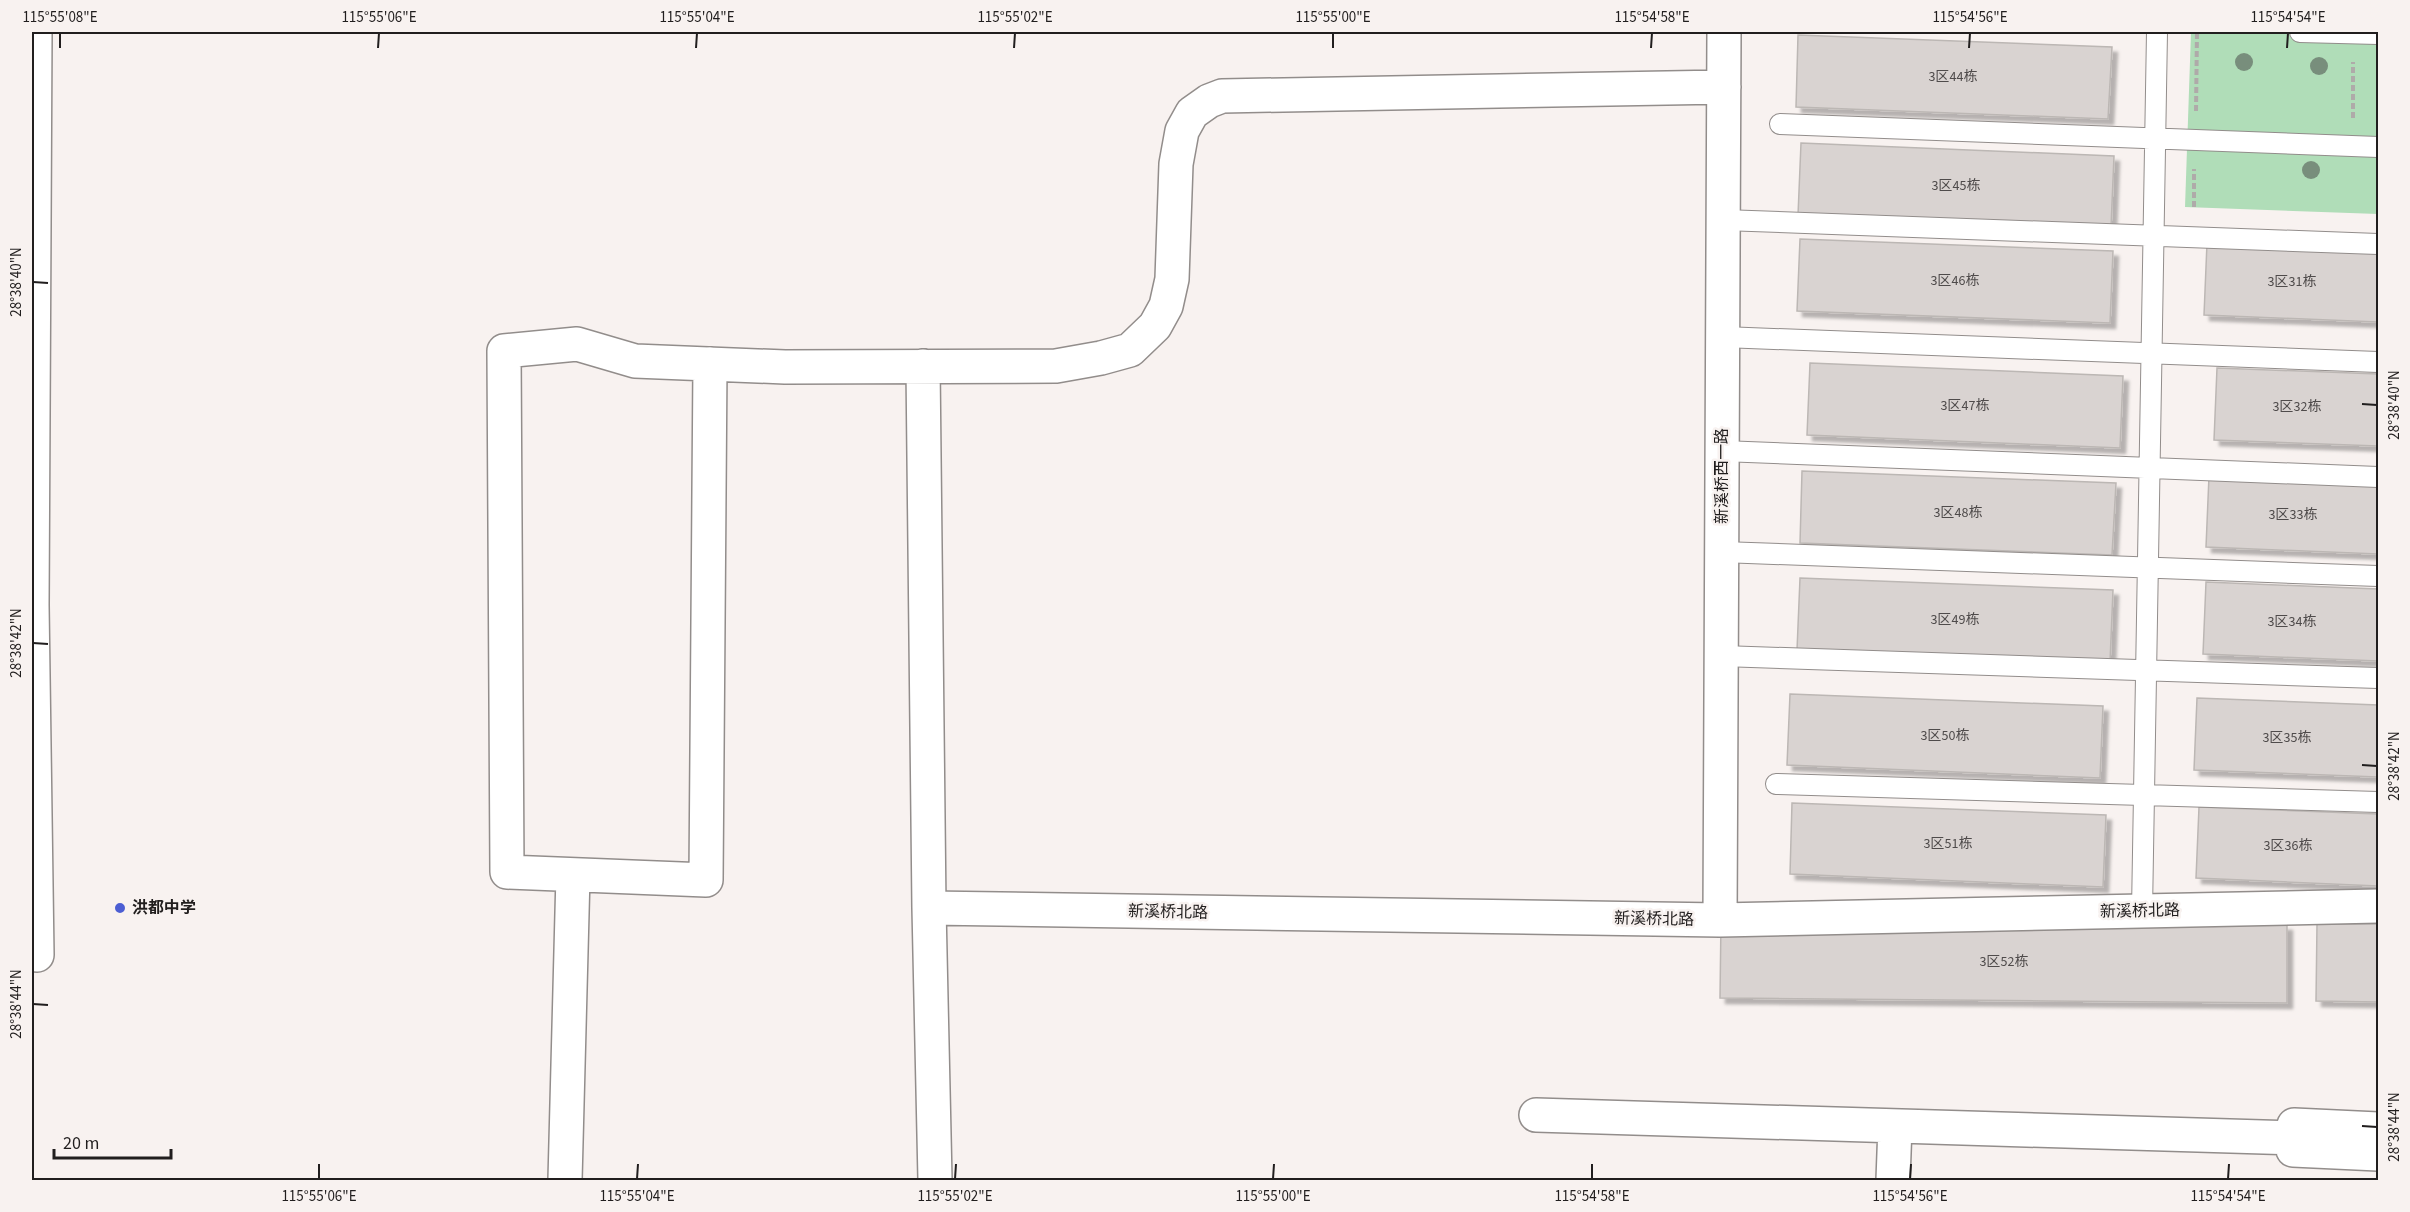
<svg xmlns="http://www.w3.org/2000/svg" width="2410" height="1212" font-family="'Source Sans 3','Noto Sans SC',sans-serif">
<style>
.green{fill:#b0ddb8}
.building{fill:#d9d3d1;stroke:#bcb7b4;stroke-width:1.5;filter:url(#shadow)}
.lines{fill:none;stroke-linecap:round;stroke-linejoin:round}
.service-casing{stroke:#928d8b;stroke-width:22}
.minor-casing{stroke:#928d8b;stroke-width:36}
.path{stroke:#afaaa9;stroke-width:4;stroke-dasharray:6 3;stroke-linecap:butt}
.service{stroke:#fff;stroke-width:20}
.minor{stroke:#fff;stroke-width:33}
.tree{fill:#788e7c}
.ticks{fill:none;stroke:#211e1e;stroke-width:2}
.poi-dot{fill:#4c5ed3;stroke:#f8f2f0;stroke-width:2}
.labels{text-anchor:middle;dominant-baseline:central;stroke-width:5;stroke-linejoin:round;paint-order:stroke}
.number-label{font-size:14px;fill:#4f4b4b}
.street-label{font-size:16px;fill:#211e1e;stroke:#f8f2f0}
.poi-label{font-size:16px;font-weight:bold;fill:#211e1e;stroke:#f8f2f0;text-anchor:start}
.neatline{fill:none;stroke:#211e1e;stroke-width:2}
.ticks-label{font-size:15px;text-anchor:middle;fill:#211e1e}
</style>
<defs>
<filter id="shadow"><feDropShadow dx="5.5" dy="5.5" stdDeviation="1.5" flood-color="#0004"/></filter>
</defs>
<rect width="100%" height="100%" fill="#f8f2f0"/>
<!-- green -->
<path class="green" d="M 2191,32 L 2378,32 L 2378,214 L 2185,207 Z"/>
<!-- building -->
<path class="building" d="M 1798,35 L 2112,47 L 2108,119 L 1796,107 Z
M 1801,143 L 2114,156 L 2111,227 L 1798,215 Z
M 1800,239 L 2113,251 L 2110,323 L 1797,311 Z
M 2207,243 L 2378,250 L 2378,322 L 2204,315 Z
M 1810,363 L 2123,376 L 2120,448 L 1807,435 Z
M 2217,368 L 2378,374 L 2378,446 L 2214,440 Z
M 1802,471 L 2116,483 L 2112,555 L 1800,543 Z
M 2209,476 L 2378,482 L 2378,554 L 2206,547 Z
M 1800,578 L 2113,590 L 2110,662 L 1797,650 Z
M 2206,582 L 2378,589 L 2378,661 L 2203,654 Z
M 1790,694 L 2103,706 L 2100,778 L 1787,765 Z
M 2197,698 L 2378,705 L 2378,777 L 2194,770 Z
M 1792,803 L 2106,815 L 2103,887 L 1790,874 Z
M 2199,807 L 2378,814 L 2378,886 L 2196,878 Z
M 1721,920 L 2287,925 L 2287,1003 L 1720,998 Z
M 2317,924 L 2378,924 L 2378,1002 L 2316,1001 Z"/>
<g class="lines">
<!-- service casing -->
<g class="service-casing">
<path id="service" d="M 2300,32 L 2378,34
M 1780,124 L 2378,147
M 1723,220 L 2378,244
M 1723,337 L 2378,362
M 1722,451 L 2378,477
M 1722,552 L 2378,576
M 1722,656 L 2378,678
M 1776,784 L 2378,802
M 2142,911 L 2157,32"/>
</g>
<!-- minor casing -->
<g class="minor-casing">
<path id="minor" d="M 35,32 L 32,605 L 37,955
M 710,364 L 706,880 L 507,872 L 504,351 L 577,344 L 635,361 L 785,367 L 1056,366 L 1101,358 L 1130,350 L 1155,326 L 1166,306 L 1172,279 L 1176,164 L 1182,131 L 1192,113 L 1209,101 L 1222,96 L 1724,87
M 923,366 L 929,908 L 935,1180
M 929,908 L 1720,920 L 2378,906
M 1720,920 L 1724,32
M 1536,1115 L 2293,1138
M 2378,1129 L 2294,1125 L 2293,1150 L 2378,1154
M 565,1180 L 573,875
M 1893,1180 L 1895,1126"/>
</g>
<!-- path -->
<path class="path" d="M 2196,111 L 2197,32
M 2353,118 L 2353,62
M 2194,207 L 2194,169"/>
<!-- service -->
<use href="#service" class="service"/>
<!-- minor -->
<use href="#minor" class="minor"/>
</g>
<!-- trees -->
<g class="tree">
<circle cx="2244" cy="62" r="9"/>
<circle cx="2319" cy="66" r="9"/>
<circle cx="2311" cy="170" r="9"/>
</g>
<!-- ticks -->
<path class="ticks" d="M 60,48 L 60,33M 378,48 L 379,33M 696,48 L 697,33M 1014,48 L 1015,33M 1333,48 L 1333,33M 1651,48 L 1652,33M 1969,48 L 1970,33M 2287,48 L 2288,33M 33,282 L 48,283M 2362,404 L 2377,405M 33,643 L 48,644M 2362,765 L 2377,766M 33,1004 L 48,1005M 2362,1126 L 2377,1127M 319,1179 L 319,1164M 637,1179 L 638,1164M 955,1179 L 956,1164M 1273,1179 L 1274,1164M 1592,1179 L 1592,1164M 1910,1179 L 1911,1164M 2228,1179 L 2229,1164"/>
<!-- markers -->
<circle class="poi-dot" cx="120" cy="908" r="6"/>
<g class="labels">
<!-- number labels -->
<g class="number-label">
<text x="1953" y="77">3区44栋</text>
<text x="1956" y="186">3区45栋</text>
<text x="1955" y="281">3区46栋</text>
<text x="2292" y="282">3区31栋</text>
<text x="1965" y="406">3区47栋</text>
<text x="2297" y="407">3区32栋</text>
<text x="1958" y="513">3区48栋</text>
<text x="2293" y="515">3区33栋</text>
<text x="1955" y="620">3区49栋</text>
<text x="2292" y="622">3区34栋</text>
<text x="1945" y="736">3区50栋</text>
<text x="2287" y="738">3区35栋</text>
<text x="1948" y="844">3区51栋</text>
<text x="2288" y="846">3区36栋</text>
<text x="2004" y="962">3区52栋</text>
</g>
<!-- street labels -->
<g class="street-label">
<text transform="translate(1722 476) rotate(-90)">新溪桥西一路</text>
<text transform="translate(2140 911) rotate(-1)">新溪桥北路</text>
<text transform="translate(1168 912) rotate(1)">新溪桥北路</text>
<text transform="translate(1654 919) rotate(1)">新溪桥北路</text>
</g>
<!-- poi labels -->
<g class="poi-label">
<text x="132" y="908">洪都中学</text>
</g>
</g>
<!-- border -->
<rect width="2410" height="1212" fill="none" stroke="#f8f2f0" stroke-width="66"/>
<!-- scale -->
<path d="M54 1149v9h117v-9" fill="none" stroke="#211e1e" stroke-width="3"/>
<text x="63" y="1149" font-size="18" fill="#211e1e" stroke="#f8f2f0" stroke-width="4.5" paint-order="stroke">20 m</text>
<rect x="33" y="33" width="2344" height="1146" class="neatline"/>
<g class="ticks-label">
<text x="60" y="22">115°55'08"E</text>
<text x="379" y="22">115°55'06"E</text>
<text x="697" y="22">115°55'04"E</text>
<text x="1015" y="22">115°55'02"E</text>
<text x="1333" y="22">115°55'00"E</text>
<text x="1652" y="22">115°54'58"E</text>
<text x="1970" y="22">115°54'56"E</text>
<text x="2288" y="22">115°54'54"E</text>
<text transform="translate(16 282) rotate(-90)" y="5">28°38'40"N</text>
<text transform="translate(2394 405) rotate(-90)" y="5">28°38'40"N</text>
<text transform="translate(16 643) rotate(-90)" y="5">28°38'42"N</text>
<text transform="translate(2394 766) rotate(-90)" y="5">28°38'42"N</text>
<text transform="translate(16 1004) rotate(-90)" y="5">28°38'44"N</text>
<text transform="translate(2394 1127) rotate(-90)" y="5">28°38'44"N</text>
<text x="319" y="1201">115°55'06"E</text>
<text x="637" y="1201">115°55'04"E</text>
<text x="955" y="1201">115°55'02"E</text>
<text x="1273" y="1201">115°55'00"E</text>
<text x="1592" y="1201">115°54'58"E</text>
<text x="1910" y="1201">115°54'56"E</text>
<text x="2228" y="1201">115°54'54"E</text>
</g>
</svg>
